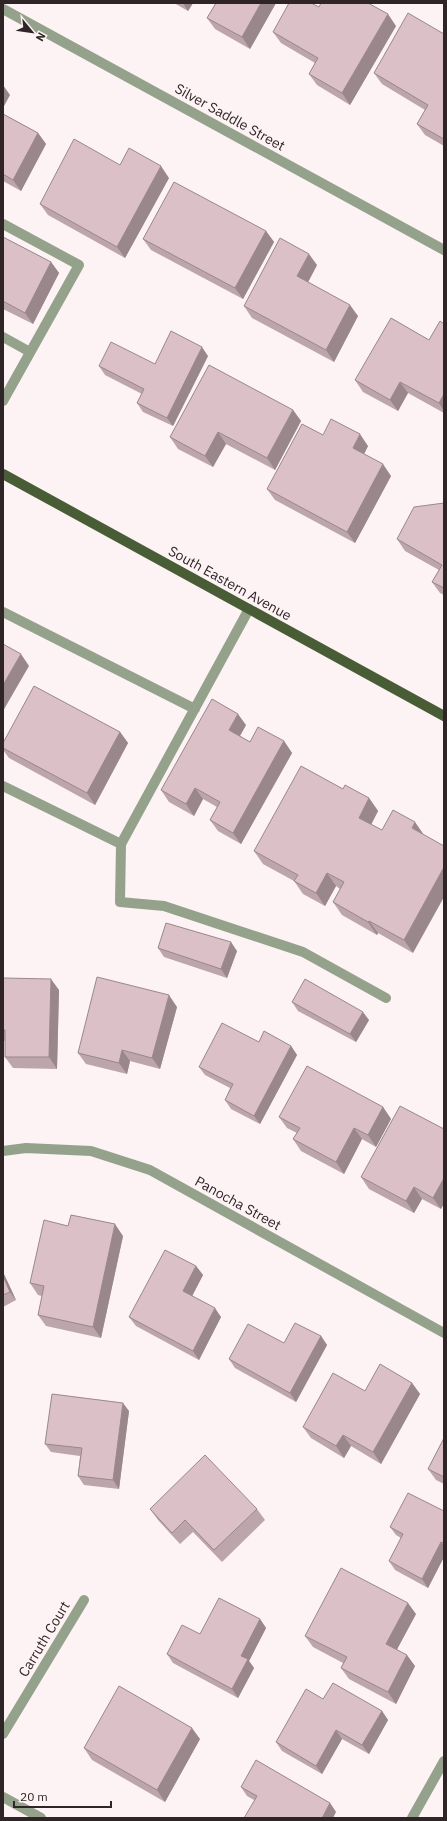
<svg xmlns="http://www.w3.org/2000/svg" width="447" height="1821" font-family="'IBM Plex Sans',sans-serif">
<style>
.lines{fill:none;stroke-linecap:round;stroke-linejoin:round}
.lane{stroke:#95a28b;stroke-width:10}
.street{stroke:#95a28b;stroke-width:10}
.primary{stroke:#485d36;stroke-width:10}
.wall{fill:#bca6ab}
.shaded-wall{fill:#99878b}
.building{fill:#dbc1c7;stroke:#99878b}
.labels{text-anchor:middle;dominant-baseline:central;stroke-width:3.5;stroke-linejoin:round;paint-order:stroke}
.street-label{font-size:14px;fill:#2f2527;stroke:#fdf2f4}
</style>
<rect width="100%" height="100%" fill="#fdf2f4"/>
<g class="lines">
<!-- lane -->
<path class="lane" d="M 3,224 L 79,265 L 3,401
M 3,337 L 30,352
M 3,612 L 195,709
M 3,786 L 121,844 L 249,609
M 121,844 L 120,902 L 164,906 L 303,952 L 386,998"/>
<!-- street -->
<path class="street" d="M 3,9 L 444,250
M 3,1151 L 26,1148 L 91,1151 L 150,1170 L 444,1333
M 3,1734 L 84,1600
M 3,1797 L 41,1818
M 412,1818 L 444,1761"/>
<!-- primary -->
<path class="primary" d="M 3,474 L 444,716"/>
</g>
<!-- wall -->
<path class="wall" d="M 174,3 L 193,3 L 188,11 Z
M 276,3 L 250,49 L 215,29 L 207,18 Z
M 319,7 L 396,26 L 350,105 L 317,85 L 309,74 L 315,63 L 281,43 L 273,32 Z
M 444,34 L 444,146 L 425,135 L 417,124 L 425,110 L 382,84 L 374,73 Z
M 3,114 L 38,133 L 46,144 L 21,191 L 3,181 Z
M 169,178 L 125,258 L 48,215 L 40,204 Z
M 266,231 L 274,242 L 243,299 L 151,250 L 143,239 Z
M 3,237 L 51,262 L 59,273 L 33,324 L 3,309 Z
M 317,265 L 308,282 L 358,316 L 334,362 L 252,318 L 244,306 Z
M 444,324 L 444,413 L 408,393 L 398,411 L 363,392 L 355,380 L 429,340 Z
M 208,356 L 173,426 L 143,412 L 137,403 L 142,394 L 105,375 L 99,366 L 155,364 Z
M 293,410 L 301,421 L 275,470 L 226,444 L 213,467 L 178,449 L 170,437 Z
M 323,435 L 368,446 L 364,454 L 391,476 L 355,543 L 275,500 L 267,489 Z
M 444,503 L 444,595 L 440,593 L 432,582 L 439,570 L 405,551 L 397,539 Z
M 246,725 L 240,736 L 250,742 L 284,741 L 292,753 L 241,844 L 218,831 L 210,820 L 217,807 L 203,799 L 194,816 L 169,802 L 161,790 Z
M 120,732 L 128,743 L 95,805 L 9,758 L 3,750 L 3,743 Z
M 343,789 L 369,798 L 378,811 L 371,824 L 413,953 L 378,933 L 377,935 L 342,915 L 333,902 L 340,889 L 336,886 L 325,906 L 303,894 L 294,881 L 263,864 L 254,851 Z
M 158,948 L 237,951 L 227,978 L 164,957 Z
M 3,978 L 59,990 L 57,1069 L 13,1068 L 5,1057 L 5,1041 L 3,1041 Z
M 292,1002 L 369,1020 L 356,1042 L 298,1011 Z
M 177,1007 L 160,1069 L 130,1061 L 127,1074 L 86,1064 L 78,1053 Z
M 259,1042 L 291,1046 L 297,1055 L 260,1124 L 231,1109 L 225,1100 L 230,1088 L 205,1075 L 199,1067 Z
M 383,1107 L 391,1119 L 376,1147 L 362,1139 L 344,1174 L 301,1151 L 293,1139 L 297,1133 L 287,1128 L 279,1117 Z
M 444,1129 L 441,1209 L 422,1199 L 414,1213 L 369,1189 L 361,1177 Z
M 68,1226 L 123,1236 L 101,1338 L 46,1326 L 38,1315 L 42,1296 L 38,1295 L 30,1283 Z
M 196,1266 L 203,1275 L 192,1296 L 221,1317 L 199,1360 L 136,1326 L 129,1317 Z
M 3,1272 L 16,1300 L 3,1307 Z
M 321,1336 L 327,1345 L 296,1402 L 235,1368 L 229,1359 L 284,1343 Z
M 412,1383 L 420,1394 L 381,1464 L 351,1446 L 344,1458 L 311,1438 L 303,1427 L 365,1391 Z
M 129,1411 L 119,1489 L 84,1485 L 78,1476 L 80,1456 L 51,1452 L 45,1444 Z
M 444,1438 L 444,1484 L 436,1480 L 428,1469 Z
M 150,1509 L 257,1509 L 265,1520 L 222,1562 L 193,1532 L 180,1544 L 158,1520 Z
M 444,1511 L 444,1557 L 428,1588 L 395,1570 L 389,1561 L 401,1538 L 396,1535 L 390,1527 Z
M 416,1614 L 397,1649 L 415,1666 L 396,1704 L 349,1679 L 341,1668 L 343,1663 L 313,1647 L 305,1636 Z
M 260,1619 L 266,1628 L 249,1661 L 254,1668 L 238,1698 L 173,1663 L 167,1654 L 200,1634 Z
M 323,1699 L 382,1711 L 388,1720 L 369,1754 L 342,1739 L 322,1774 L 282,1751 L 276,1742 Z
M 200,1739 L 165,1802 L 92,1760 L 84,1748 Z
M 241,1787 L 330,1803 L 336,1812 L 254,1800 L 247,1796 Z"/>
<!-- shaded-wall -->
<path class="shaded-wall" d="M 183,3 L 193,3 L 188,11 Z
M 261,3 L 276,3 L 250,49 L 242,37 Z
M 388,14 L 396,26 L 350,105 L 342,93 Z
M 3,85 L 10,95 L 3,108 Z
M 38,133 L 46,144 L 21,191 L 13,180 Z
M 161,166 L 169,178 L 125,258 L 117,247 Z
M 266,231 L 274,242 L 243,299 L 235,288 Z
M 309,254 L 317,265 L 305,288 L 297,276 Z
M 51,262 L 59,273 L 33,324 L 25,313 Z
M 350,305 L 358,316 L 334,362 L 326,350 Z
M 202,347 L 208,356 L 173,426 L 167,418 Z
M 400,382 L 408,393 L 398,411 L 390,400 Z
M 444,394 L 444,411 L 439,403 Z
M 293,410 L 301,421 L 275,470 L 267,458 Z
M 218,432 L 226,444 L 213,467 L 205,456 Z
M 360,434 L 368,446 L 361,460 L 353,448 Z
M 383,464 L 391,476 L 355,543 L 347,532 Z
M 21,654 L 29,666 L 3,711 L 3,685 Z
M 238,714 L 246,725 L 237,741 L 229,730 Z
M 120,732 L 128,743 L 95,805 L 87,793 Z
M 284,741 L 292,753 L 241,844 L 233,833 Z
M 195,788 L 203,799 L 194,816 L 186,804 Z
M 369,798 L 378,811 L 368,831 L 359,818 Z
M 415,822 L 424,835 L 412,828 Z
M 444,867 L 444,897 L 413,953 L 404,940 Z
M 327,873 L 336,886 L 325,906 L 316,893 Z
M 369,921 L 378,933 L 377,935 L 368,922 Z
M 231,942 L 237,951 L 227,978 L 221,969 Z
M 51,979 L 59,990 L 57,1069 L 49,1057 Z
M 169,995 L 177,1007 L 160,1069 L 152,1058 Z
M 363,1012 L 369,1020 L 356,1042 L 350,1034 Z
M 291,1046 L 297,1055 L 260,1124 L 254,1116 Z
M 122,1050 L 130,1061 L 127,1074 L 119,1063 Z
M 383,1107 L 391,1119 L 376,1147 L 368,1135 Z
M 354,1128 L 362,1139 L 344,1174 L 336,1162 Z
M 444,1178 L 444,1204 L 441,1209 L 433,1198 Z
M 414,1187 L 422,1199 L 414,1213 L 406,1201 Z
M 115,1224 L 123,1236 L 101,1338 L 93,1327 Z
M 196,1266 L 203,1275 L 190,1300 L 183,1291 Z
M 3,1272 L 16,1300 L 10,1292 L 3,1276 Z
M 215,1308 L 221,1317 L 199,1360 L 193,1351 Z
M 321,1336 L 327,1345 L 296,1402 L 290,1393 Z
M 412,1383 L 420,1394 L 381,1464 L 373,1452 Z
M 123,1403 L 129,1411 L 119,1489 L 113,1480 Z
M 343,1435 L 351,1446 L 344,1458 L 336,1446 Z
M 441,1542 L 444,1546 L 444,1557 L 428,1588 L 422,1579 Z
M 408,1603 L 416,1614 L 394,1655 L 386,1644 Z
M 260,1619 L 266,1628 L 249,1661 L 254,1668 L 238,1698 L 232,1689 L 241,1656 Z
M 407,1655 L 415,1666 L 396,1704 L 388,1692 Z
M 382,1711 L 388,1720 L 369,1754 L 362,1745 Z
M 192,1728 L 200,1739 L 165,1802 L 157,1790 Z
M 336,1730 L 342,1739 L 322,1774 L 316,1766 Z
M 330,1803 L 336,1812 L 333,1818 L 322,1818 Z"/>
<!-- building -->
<path class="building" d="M 216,3 L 261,3 L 242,37 L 207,18 Z
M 289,3 L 311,3 L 319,7 L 321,3 L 368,3 L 388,14 L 342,93 L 309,74 L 318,58 L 273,32 Z
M 408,13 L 444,34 L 444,139 L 417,124 L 428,105 L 374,73 Z
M 3,114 L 38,133 L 13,180 L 3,174 Z
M 74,139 L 120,165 L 129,148 L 161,166 L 117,247 L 40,204 Z
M 174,182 L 266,231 L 235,288 L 143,239 Z
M 3,237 L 51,262 L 25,313 L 3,301 Z
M 280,238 L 309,254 L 297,276 L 350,305 L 326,350 L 244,306 Z
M 391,318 L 429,340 L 440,321 L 444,324 L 444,394 L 439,403 L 400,382 L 390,400 L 355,380 Z
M 171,331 L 202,347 L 167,418 L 137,403 L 144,389 L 99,366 L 111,342 L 155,364 Z
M 209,365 L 293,410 L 267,458 L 218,432 L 205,456 L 170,437 Z
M 331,419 L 360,434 L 353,448 L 383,464 L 347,532 L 267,489 L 302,424 L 323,435 Z
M 444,503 L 444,588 L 432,582 L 442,565 L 397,539 L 414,507 Z
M 3,644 L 21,654 L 3,685 Z
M 34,686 L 120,732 L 87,793 L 3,748 L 3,743 Z
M 212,699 L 238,714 L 229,730 L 250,742 L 258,727 L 284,741 L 233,833 L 210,820 L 220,802 L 195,788 L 186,804 L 161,790 Z
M 301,766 L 343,789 L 345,785 L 369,798 L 359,818 L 382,830 L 393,810 L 415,822 L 412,828 L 444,846 L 444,867 L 404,940 L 369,921 L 368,922 L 333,902 L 344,882 L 327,873 L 316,893 L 294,881 L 298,875 L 254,851 Z
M 166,923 L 231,942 L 221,969 L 158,948 Z
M 97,977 L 169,995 L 152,1058 L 122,1050 L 119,1063 L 78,1053 Z
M 3,978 L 51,979 L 49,1057 L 5,1057 L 5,1030 L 3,1030 Z
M 305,979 L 363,1012 L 350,1034 L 292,1002 Z
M 222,1023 L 259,1042 L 264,1031 L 291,1046 L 254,1116 L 225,1100 L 233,1084 L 199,1067 Z
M 307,1066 L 383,1107 L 368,1135 L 354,1128 L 336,1162 L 293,1139 L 300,1128 L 279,1117 Z
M 400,1106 L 444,1129 L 444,1178 L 433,1198 L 414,1187 L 406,1201 L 361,1177 Z
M 71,1215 L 115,1224 L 93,1327 L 38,1315 L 44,1286 L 30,1283 L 44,1220 L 68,1226 Z
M 165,1250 L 196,1266 L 183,1291 L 215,1308 L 193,1351 L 129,1317 Z
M 3,1276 L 10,1292 L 3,1295 Z
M 295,1323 L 321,1336 L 290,1393 L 229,1359 L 248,1324 L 284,1343 Z
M 380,1364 L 412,1383 L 373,1452 L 343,1435 L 336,1446 L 303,1427 L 333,1373 L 365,1391 Z
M 52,1394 L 123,1403 L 113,1480 L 78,1476 L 82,1448 L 45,1444 Z
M 444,1438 L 444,1477 L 428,1469 Z
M 205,1455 L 257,1509 L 214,1550 L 185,1520 L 172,1533 L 150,1509 Z
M 408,1493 L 444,1511 L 444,1543 L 441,1542 L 422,1579 L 389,1561 L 403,1534 L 390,1527 Z
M 341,1568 L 408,1603 L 386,1644 L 407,1655 L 388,1692 L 341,1668 L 347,1657 L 305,1636 Z
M 219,1598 L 260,1619 L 241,1656 L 248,1659 L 232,1689 L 167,1654 L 182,1625 L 200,1634 Z
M 333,1683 L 382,1711 L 362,1745 L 336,1730 L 316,1766 L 276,1742 L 306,1689 L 323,1699 Z
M 119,1686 L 192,1728 L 157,1790 L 84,1748 Z
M 256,1760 L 330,1803 L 322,1818 L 244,1818 L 257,1796 L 241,1787 Z"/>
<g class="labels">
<!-- street labels -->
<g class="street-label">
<text transform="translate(230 117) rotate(29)">Silver Saddle Street</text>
<text transform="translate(230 583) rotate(29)">South Eastern Avenue</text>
<text transform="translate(238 1203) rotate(29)">Panocha Street</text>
<text transform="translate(44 1639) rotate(-59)">Carruth Court</text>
</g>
</g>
<!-- border -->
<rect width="447" height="1821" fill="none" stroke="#2f2527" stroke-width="8"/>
<!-- north arrow -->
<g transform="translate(32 32) rotate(119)" stroke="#fdf2f4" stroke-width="3" paint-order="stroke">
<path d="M0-3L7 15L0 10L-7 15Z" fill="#2f2527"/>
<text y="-6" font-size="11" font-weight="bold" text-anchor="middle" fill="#2f2527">N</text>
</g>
<!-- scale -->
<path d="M14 1801v6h97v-6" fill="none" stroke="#2f2527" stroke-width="2"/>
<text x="20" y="1801" font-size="12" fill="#2f2527" stroke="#fdf2f4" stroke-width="3" paint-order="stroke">20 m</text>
</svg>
